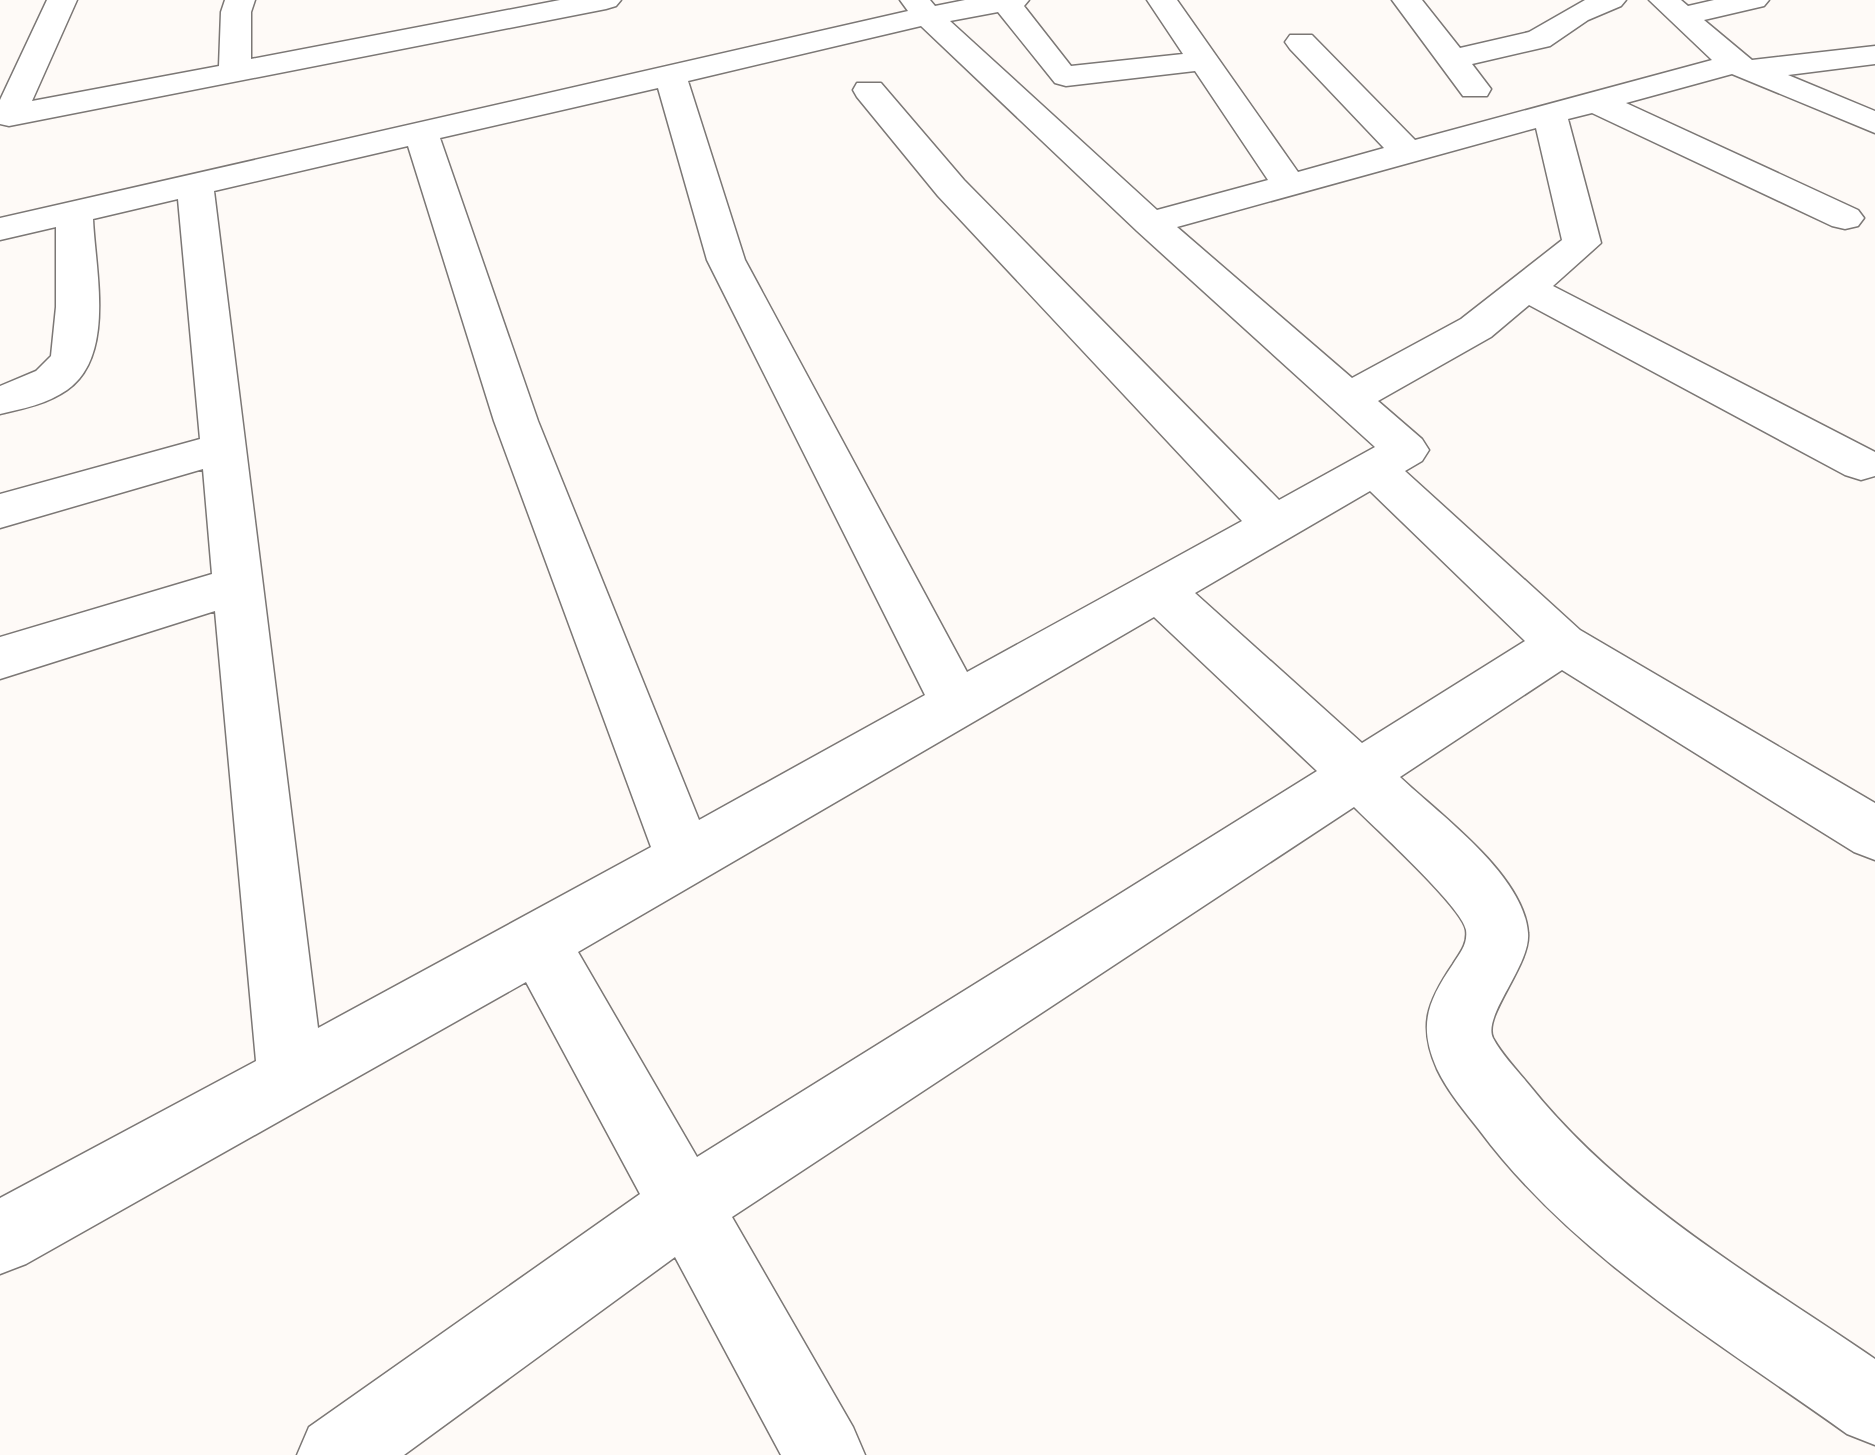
<svg xmlns="http://www.w3.org/2000/svg" width="1875" height="1455" font-family="'Roboto Serif',serif">
<style>
.lines{fill:none;stroke-linecap:round;stroke-linejoin:round}
.minor-casing{stroke:#7b7775;stroke-width:3}
.minor{fill:#fff;fill-rule:evenodd}
</style>
<rect width="100%" height="100%" fill="#fefaf7"/>
<g class="lines">
<!-- minor casing -->
<g class="minor-casing">
<path id="minor" d="M 47,0 L 77,0 L 32,101 L 219,66 L 221,12 L 225,0 L 255,0 L 251,12 L 251,59 L 560,0 L 621,0 L 616,6 L 606,9 L 9,126 L 0,124 L 0,100 Z
M 900,0 L 930,0 L 935,6 L 965,0 L 1029,0 L 1024,6 L 1071,66 L 1183,54 L 1147,0 L 1177,0 L 1298,172 L 1384,148 L 1290,49 L 1285,42 L 1290,35 L 1312,35 L 1415,140 L 1712,60 L 1649,0 L 1681,0 L 1688,6 L 1714,0 L 1769,0 L 1764,6 L 1704,20 L 1752,60 L 1875,46 L 1875,64 L 1788,75 L 1875,111 L 1875,133 L 1732,74 L 1626,103 L 1858,210 L 1864,218 L 1858,226 L 1845,229 L 1832,226 L 1592,113 L 1568,119 L 1601,243 L 1553,286 L 1875,452 L 1875,476 L 1861,480 L 1845,475 L 1529,305 L 1491,337 L 1378,401 L 1422,439 L 1429,450 L 1422,461 L 1405,471 L 1580,630 L 1875,803 L 1875,860 L 1854,852 L 1562,670 L 1400,777 C 1440,815 1524,875 1528,933 C 1531,965 1482,1016 1493,1038 C 1502,1055 1518,1071 1530,1086 C 1622,1201 1755,1277 1875,1359 L 1875,1445 L 1847,1434 C 1720,1343 1575,1258 1480,1131 C 1465,1112 1448,1092 1437,1069 C 1418,1026 1427,1002 1453,964 C 1460,953 1468,944 1466,930 C 1463,908 1374,827 1354,807 L 732,1217 L 853,1427 L 865,1455 L 781,1455 L 675,1257 L 404,1455 L 297,1455 L 309,1427 L 640,1194 L 526,982 L 26,1264 L 0,1274 L 0,1198 L 256,1061 L 215,611 L 0,679 L 0,637 L 212,574 L 203,469 L 0,528 L 0,494 L 200,439 L 178,199 L 93,219 C 95,269 116,356 67,390 C 47,404 22,409 0,414 L 0,386 L 36,371 L 51,356 L 56,307 L 56,227 L 0,240 L 0,218 L 908,11 ZM 998,12 L 1055,83 L 1066,86 L 1195,71 L 1268,180 L 1157,210 L 950,21 ZM 921,26 L 1137,231 L 1375,447 L 1279,500 L 964,180 L 881,83 L 857,83 L 853,90 L 857,97 L 938,196 L 1242,521 L 967,672 L 745,260 L 688,81 ZM 658,88 L 707,260 L 925,695 L 699,820 L 538,421 L 440,138 ZM 1536,128 L 1562,240 L 1461,319 L 1352,378 L 1177,227 ZM 408,146 L 494,421 L 651,847 L 318,1028 L 214,191 ZM 1370,491 L 1525,641 L 1362,743 L 1195,593 ZM 1154,617 L 1317,771 L 697,1157 L 578,952 Z
M 1392,0 L 1422,0 L 1460,48 L 1529,32 L 1585,0 L 1626,0 L 1621,6 L 1588,20 L 1550,46 L 1472,64 L 1491,89 L 1487,96 L 1463,96 Z"/>
</g>
<!-- minor -->
<use href="#minor" class="minor"/>
</g>
</svg>
